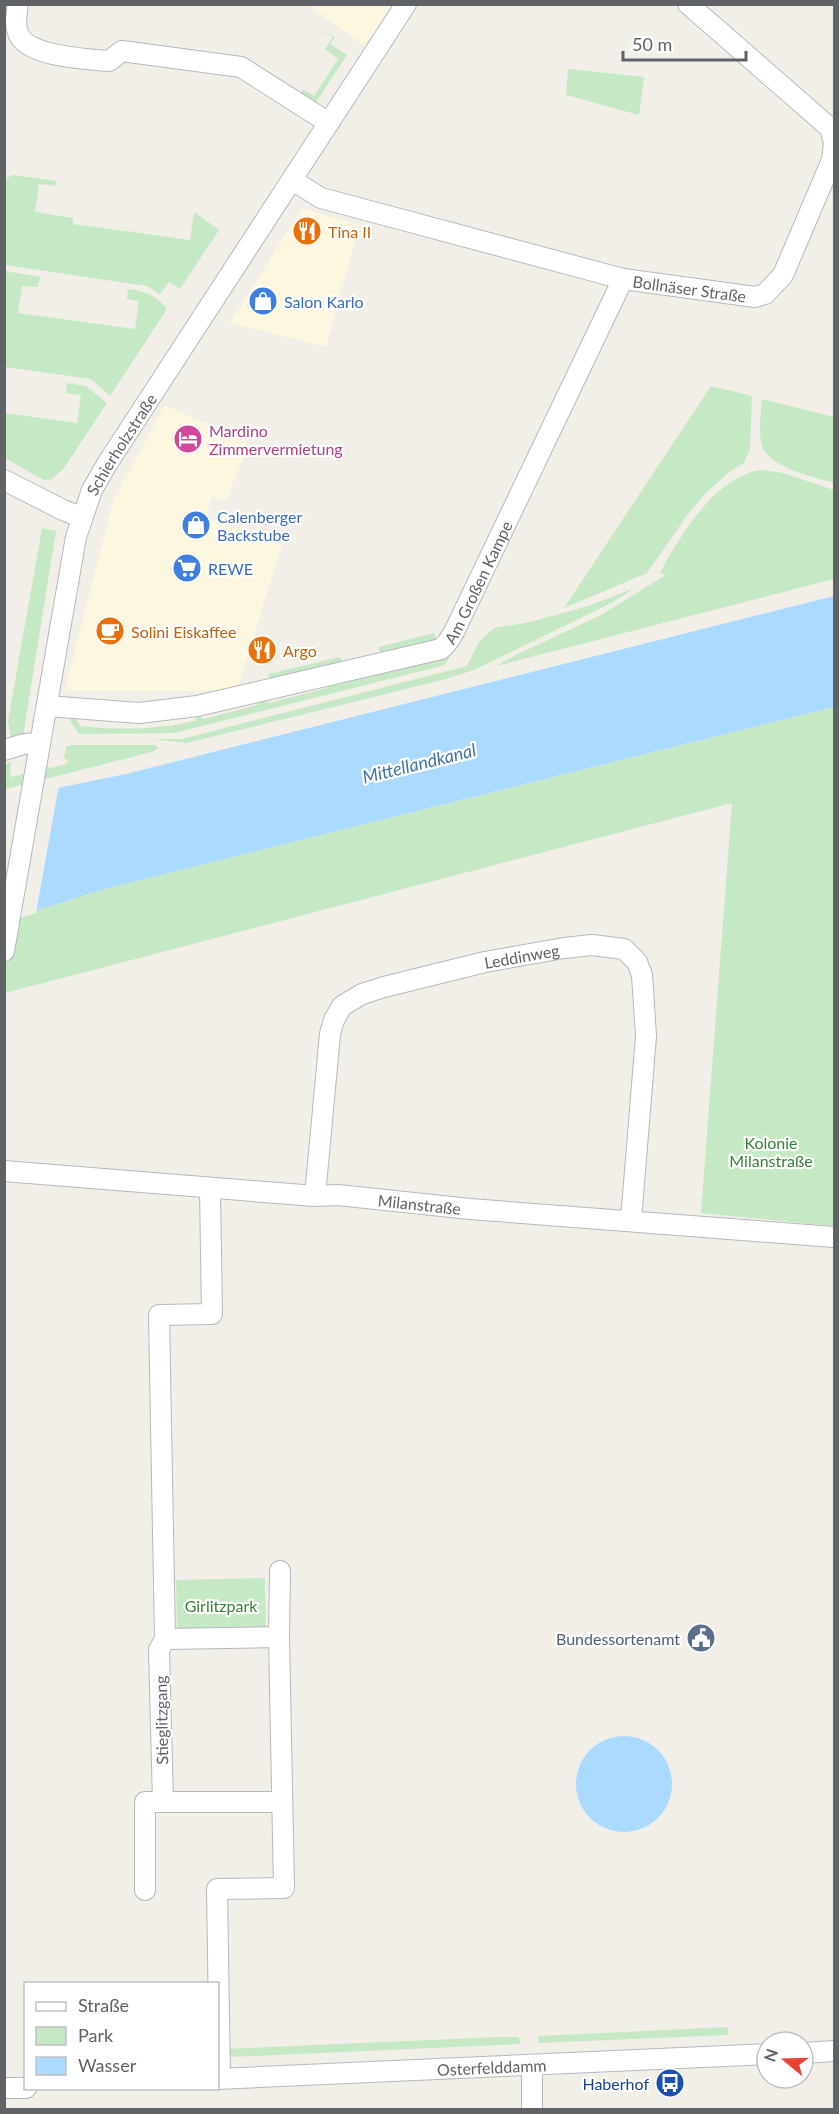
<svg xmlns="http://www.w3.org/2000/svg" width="839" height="2114" font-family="Lato,sans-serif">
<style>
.commercial{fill:#fef7e0}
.green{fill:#c5e8c5}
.water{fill:#aadaff}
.pier{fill:#f1efe8}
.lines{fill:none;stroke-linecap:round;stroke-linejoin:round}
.minor-casing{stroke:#b5b8bc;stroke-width:22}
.minor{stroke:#fff;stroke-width:20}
.labels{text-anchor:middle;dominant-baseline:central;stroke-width:4.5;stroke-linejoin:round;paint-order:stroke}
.food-label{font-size:16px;fill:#c56008;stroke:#fff;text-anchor:start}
.street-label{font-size:16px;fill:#5f6368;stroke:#fff}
.shop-label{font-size:16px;fill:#366cbe;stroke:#fff;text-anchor:start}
.hotel-label{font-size:16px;fill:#b23c85;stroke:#fff;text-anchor:start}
.park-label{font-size:16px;fill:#348238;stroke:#fff}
.service-label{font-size:16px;fill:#4e5e75;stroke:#fff;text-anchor:end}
.transit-label{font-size:16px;fill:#164399;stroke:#fff;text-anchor:end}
.water-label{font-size:18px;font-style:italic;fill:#4174aa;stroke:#fff}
</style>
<rect width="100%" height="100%" fill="#f1efe8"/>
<!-- commercial -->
<path class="commercial" d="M 308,5 L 395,5 L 367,48 Z
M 302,208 L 359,226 L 326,347 L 230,323 Z
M 165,406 L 225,431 L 251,445 L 236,474 L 227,501 L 212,497 L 206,518 L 283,542 L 237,691 L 65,691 L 113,501 Z"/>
<!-- green -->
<path class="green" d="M 322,29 L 335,37 L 330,44 L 347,55 L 316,102 L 310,98 L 307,102 L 298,96 L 303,89 L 314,96 L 338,59 L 325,49 L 333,37 Z
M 568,69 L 644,77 L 639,115 L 566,95 Z
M 13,175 L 56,181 L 55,186 L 39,184 L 35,212 L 73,218 L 73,224 L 190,240 L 194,212 L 219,230 L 180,289 L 169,282 L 160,294 L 147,286 L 5,265 L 5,186 L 7,178 Z
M 5,271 L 40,277 L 38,287 L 22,286 L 18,313 L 135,329 L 139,301 L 127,299 L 128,289 C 145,291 156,295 167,309 L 110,396 L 91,379 L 5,367 Z
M 67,383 L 86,386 L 107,403 L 64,468 L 52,479 L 44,480 L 5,458 L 5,413 L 77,423 L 81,395 L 66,393 Z
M 711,386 L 752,396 L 750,449 L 744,463 L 729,472 L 706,493 L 688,514 L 647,573 L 564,608 Z
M 762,399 L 834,417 L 834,483 C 815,477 768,468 762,445 C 758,431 761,414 762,399 Z
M 762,470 L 783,473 L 834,490 L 834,579 L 496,666 L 516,655 L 601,615 L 666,575 L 660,573 C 680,536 716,475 762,470 Z
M 42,528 L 56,531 L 23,736 L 11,740 L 8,721 Z
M 635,588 L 609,604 L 474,670 L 446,679 L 187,743 L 152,739 L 182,739 L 467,666 L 479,642 L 494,628 L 530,622 L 588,606 Z
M 434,633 L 437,640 L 380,653 L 379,647 Z
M 452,652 L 445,665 L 174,733 L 79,734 L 70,721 L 71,717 L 75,717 L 80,726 C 117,730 157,730 194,721 L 197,716 L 200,715 L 204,719 L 257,705 L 261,700 L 265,699 L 269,703 L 327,688 L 333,682 L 338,685 L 396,670 L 403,664 L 407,667 L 430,662 Z
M 340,657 L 343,664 L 271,682 L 268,674 Z
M 834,707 L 834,1226 L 701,1213 L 732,803 L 5,993 L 5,920 L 105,889 Z
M 70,745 L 155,745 L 158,747 L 157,749 L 152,752 L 5,789 L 5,765 L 11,762 L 10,777 L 67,764 L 68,760 L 64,758 L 66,747 Z
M 265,1578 L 266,1629 L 177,1631 L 176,1580 Z
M 728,2027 L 728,2035 L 538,2043 L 538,2036 Z
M 498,2037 L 519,2037 L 520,2044 L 229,2057 L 226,2049 Z"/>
<!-- water -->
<path class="water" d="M 834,596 L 834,707 L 105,889 L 5,920 L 5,804 L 63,787 L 126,774 Z
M576 1784a48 48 0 1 1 96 0a48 48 0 1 1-96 0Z"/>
<!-- pier -->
<path class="pier" d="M 59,785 L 36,913 L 4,923 L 5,801 Z"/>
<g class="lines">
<!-- minor casing -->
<g class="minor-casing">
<g id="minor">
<path d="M 18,4 C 17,14 14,23 18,33 C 27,57 86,59 109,61 L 122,51 L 241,67 L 329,123"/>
<path id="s1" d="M 292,180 L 321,198 L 623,279 L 755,297 L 765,294 L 783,275 L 832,160 L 834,143 L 830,128 L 688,4"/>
<path d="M 4,480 L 63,510 L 81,517"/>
<path id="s2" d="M 47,706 L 139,713 L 197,706 L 441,649 L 447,643 L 454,632 L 623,279"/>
<path d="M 4,750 L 24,744 L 40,743"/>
<path id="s3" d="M 4,951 L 76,537 L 92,490 L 107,464 L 406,4"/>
<path id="s4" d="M 4,1171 L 315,1196 L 338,1195 L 470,1209 L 834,1237"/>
<path d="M 210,1189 L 212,1314 L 159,1315 L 165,1639 L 279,1637 L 284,1888 L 217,1889 L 220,2079"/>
<path id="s5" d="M 315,1196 L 330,1034 L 334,1020 L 342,1006 L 362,994 L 384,987 L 485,962 L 564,948 L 592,945 L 624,949 L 637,962 L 642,975 L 646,1036 L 631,1220"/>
<path d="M 279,1637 L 280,1571"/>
<path d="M 163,1802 L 282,1802"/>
<path d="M 145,1890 L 145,1802 L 163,1802 L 159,1650 L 165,1639"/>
<path d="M 803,2053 L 834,2051"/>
<path d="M 532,2065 L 532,2110"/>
<path id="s6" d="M 218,2079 L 767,2054"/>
<path d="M 4,2088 L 26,2088"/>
</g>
</g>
<!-- minor -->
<use href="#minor" class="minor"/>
</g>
<!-- icons -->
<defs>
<g id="restaurant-disc" transform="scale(1.5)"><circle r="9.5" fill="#e8710a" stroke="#fff"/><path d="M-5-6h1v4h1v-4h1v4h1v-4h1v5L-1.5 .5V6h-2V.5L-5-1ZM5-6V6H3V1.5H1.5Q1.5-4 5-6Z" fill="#fff"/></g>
<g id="shop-disc" transform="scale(1.5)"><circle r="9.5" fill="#3f7fe0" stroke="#fff"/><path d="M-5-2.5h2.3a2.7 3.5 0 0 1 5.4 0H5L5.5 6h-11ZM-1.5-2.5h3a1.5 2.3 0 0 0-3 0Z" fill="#fff"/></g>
<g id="hotel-disc" transform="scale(1.5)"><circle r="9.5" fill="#d1479c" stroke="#fff"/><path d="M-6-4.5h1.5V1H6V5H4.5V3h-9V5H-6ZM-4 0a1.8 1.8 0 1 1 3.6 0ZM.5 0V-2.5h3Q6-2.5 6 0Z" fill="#fff"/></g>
<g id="supermarket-disc" transform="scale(1.5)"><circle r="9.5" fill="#3f7fe0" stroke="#fff"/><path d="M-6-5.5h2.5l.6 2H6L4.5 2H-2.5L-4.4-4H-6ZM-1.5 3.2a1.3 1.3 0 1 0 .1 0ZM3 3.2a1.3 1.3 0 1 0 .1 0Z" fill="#fff"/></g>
<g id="cafe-disc" transform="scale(1.5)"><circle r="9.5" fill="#e8710a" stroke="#fff"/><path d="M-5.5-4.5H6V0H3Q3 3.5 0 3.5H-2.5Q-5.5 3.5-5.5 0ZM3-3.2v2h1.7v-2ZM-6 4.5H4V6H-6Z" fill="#fff"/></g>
<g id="civic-disc" transform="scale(1.5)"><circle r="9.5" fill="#5c6f8a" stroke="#fff"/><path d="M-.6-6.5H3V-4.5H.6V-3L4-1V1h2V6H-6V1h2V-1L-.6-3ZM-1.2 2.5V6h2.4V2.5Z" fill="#fff"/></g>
<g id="bus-disc" transform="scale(1.5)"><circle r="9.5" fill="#1a4fb4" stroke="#fff"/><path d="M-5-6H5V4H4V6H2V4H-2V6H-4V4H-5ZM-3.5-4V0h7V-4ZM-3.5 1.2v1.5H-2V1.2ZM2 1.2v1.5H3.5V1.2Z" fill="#fff"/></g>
</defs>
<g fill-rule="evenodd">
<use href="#restaurant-disc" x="307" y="231"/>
<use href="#shop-disc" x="263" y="301"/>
<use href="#hotel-disc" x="188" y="439"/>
<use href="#shop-disc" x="196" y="525"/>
<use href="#supermarket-disc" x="187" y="568"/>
<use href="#cafe-disc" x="110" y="631"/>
<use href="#restaurant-disc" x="262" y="650"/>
<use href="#civic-disc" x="701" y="1638"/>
<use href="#bus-disc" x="670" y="2083"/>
</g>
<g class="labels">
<!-- food labels -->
<g class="food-label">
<text x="328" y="231">Tina II</text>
<text x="131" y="631">Solini Eiskaffee</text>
<text x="283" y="650">Argo</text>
</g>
<!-- street labels -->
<g class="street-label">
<text stroke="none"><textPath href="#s1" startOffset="414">Bollnäser Straße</textPath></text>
<text stroke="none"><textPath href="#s3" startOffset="524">Schierholzstraße</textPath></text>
<text stroke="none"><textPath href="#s2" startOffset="478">Am Großen Kampe</textPath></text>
<text stroke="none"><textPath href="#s5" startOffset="381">Leddinweg</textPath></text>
<text stroke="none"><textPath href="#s4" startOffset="417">Milanstraße</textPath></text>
<text transform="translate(161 1720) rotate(-91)">Stieglitzgang</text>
<text stroke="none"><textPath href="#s6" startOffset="274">Osterfelddamm</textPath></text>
</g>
<!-- shop labels -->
<g class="shop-label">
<text x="284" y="301">Salon Karlo</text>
<text x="217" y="516">Calenberger<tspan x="217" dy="18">Backstube</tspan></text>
<text x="208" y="568">REWE</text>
</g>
<!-- hotel labels -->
<g class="hotel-label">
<text x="209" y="430">Mardino<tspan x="209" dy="18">Zimmervermietung</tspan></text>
</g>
<!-- park labels -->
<g class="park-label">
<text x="771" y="1142">Kolonie<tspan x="771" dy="18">Milanstraße</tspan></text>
<text x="221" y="1605">Girlitzpark</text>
</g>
<!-- service labels -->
<g class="service-label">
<text x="680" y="1638">Bundessortenamt</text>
</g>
<!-- transit labels -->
<g class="transit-label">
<text x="649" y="2083">Haberhof</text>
</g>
<!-- water labels -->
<g class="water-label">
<text transform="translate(419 763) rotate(-14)">Mittellandkanal</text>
</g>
</g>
<!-- border -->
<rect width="839" height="2114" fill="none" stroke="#5f6368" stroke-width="12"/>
<!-- legend -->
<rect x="24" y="1982" width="195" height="108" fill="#ffffff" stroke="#bfc1c3" stroke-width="1.5"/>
<rect x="36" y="2002" width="30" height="9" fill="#ffffff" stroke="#bfc1c3" stroke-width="1.5"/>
<text x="78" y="2012" font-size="18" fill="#5f6368">Straße</text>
<rect x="36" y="2027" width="30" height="18" fill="#c5e8c5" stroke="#bfc1c3" stroke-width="1.5"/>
<text x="78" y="2042" font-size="18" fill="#5f6368">Park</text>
<rect x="36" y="2057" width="30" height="18" fill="#aadaff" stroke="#bfc1c3" stroke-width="1.5"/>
<text x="78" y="2072" font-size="18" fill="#5f6368">Wasser</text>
<!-- north arrow -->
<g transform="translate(785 2060) rotate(289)"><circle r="28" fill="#ffffff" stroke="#bfc1c3" stroke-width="1.5"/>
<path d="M0-4.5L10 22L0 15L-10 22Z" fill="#ea4335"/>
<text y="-9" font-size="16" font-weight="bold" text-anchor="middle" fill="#5f6368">N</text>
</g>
<!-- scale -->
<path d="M623 51v9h123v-9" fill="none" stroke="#5f6368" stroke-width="3"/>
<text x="632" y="51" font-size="18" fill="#5f6368" stroke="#ffffff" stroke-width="4.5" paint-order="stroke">50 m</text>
</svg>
